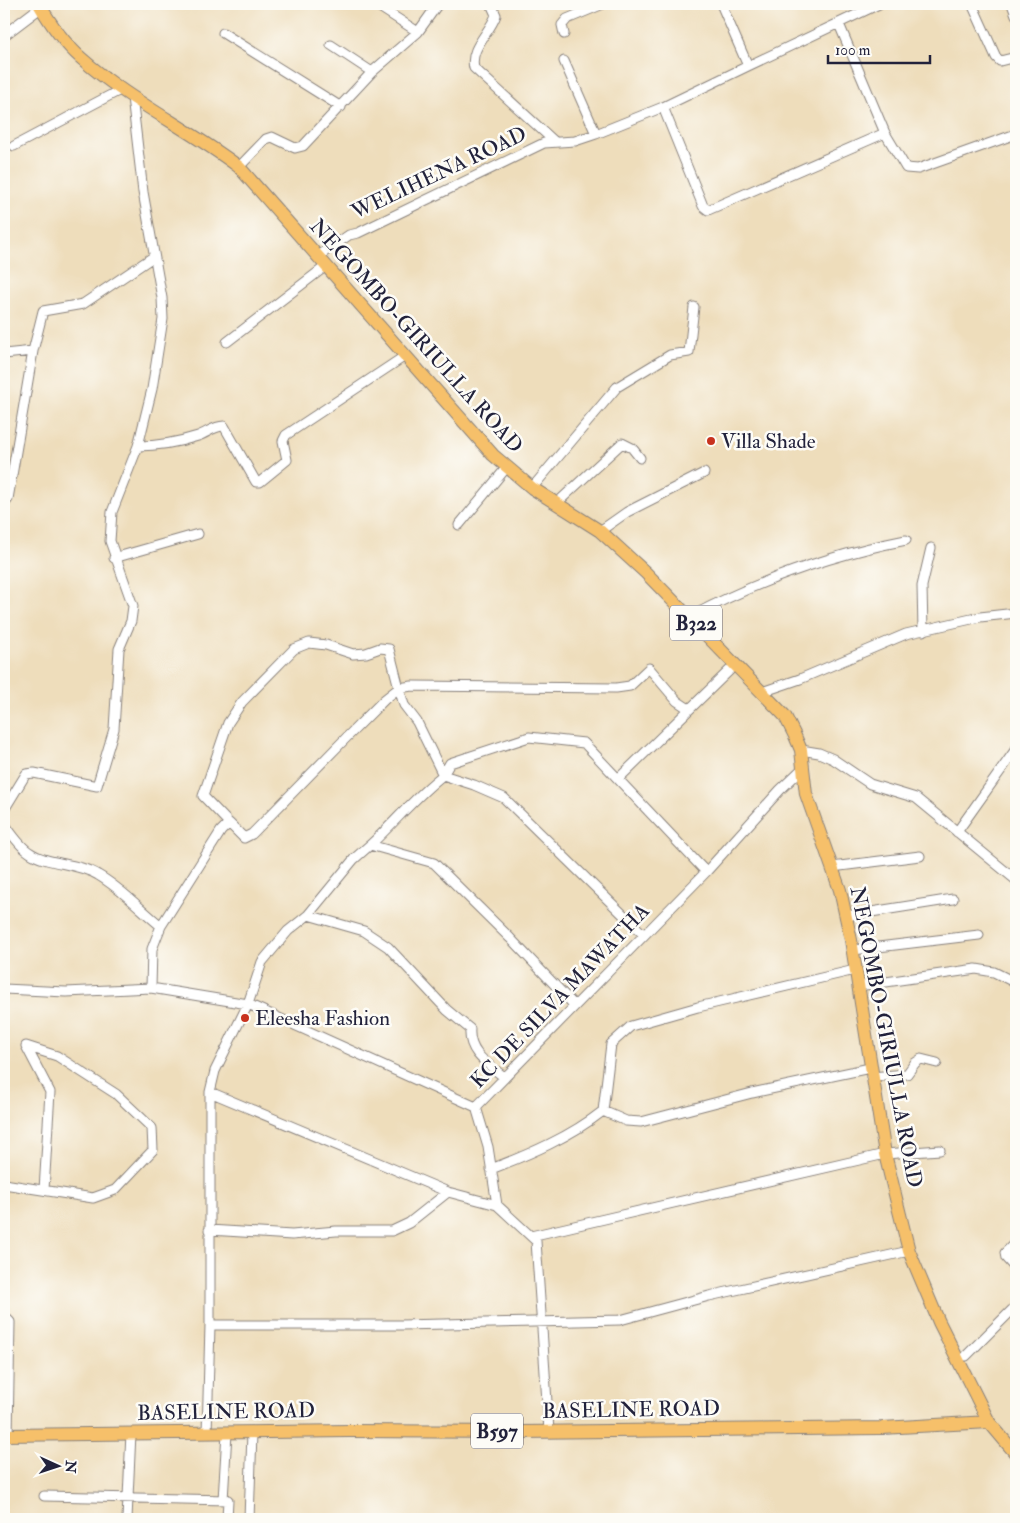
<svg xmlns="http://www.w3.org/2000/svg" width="1020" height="1523" font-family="'IM FELL Double Pica',serif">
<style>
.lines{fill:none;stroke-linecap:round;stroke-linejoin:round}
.minor-casing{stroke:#88807b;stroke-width:11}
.tertiary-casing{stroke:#88807b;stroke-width:12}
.primary-casing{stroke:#88807b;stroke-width:14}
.minor{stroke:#fff;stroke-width:9}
.tertiary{stroke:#fff;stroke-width:10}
.primary{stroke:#f6c06b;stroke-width:12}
.poi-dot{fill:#c8321e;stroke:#fdfcf7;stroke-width:2}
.labels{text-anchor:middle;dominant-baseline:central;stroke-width:5;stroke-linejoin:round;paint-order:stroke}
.shield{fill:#fdfcf7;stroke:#646373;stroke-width:1}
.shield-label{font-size:20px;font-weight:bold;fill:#22223b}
.street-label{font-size:21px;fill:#22223b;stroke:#fdfcf7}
.poi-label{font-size:21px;fill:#22223b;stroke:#fdfcf7;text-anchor:start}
</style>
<rect width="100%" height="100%" fill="#fdfcf7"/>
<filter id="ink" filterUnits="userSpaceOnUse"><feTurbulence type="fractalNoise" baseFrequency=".02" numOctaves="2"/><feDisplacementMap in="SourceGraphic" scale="10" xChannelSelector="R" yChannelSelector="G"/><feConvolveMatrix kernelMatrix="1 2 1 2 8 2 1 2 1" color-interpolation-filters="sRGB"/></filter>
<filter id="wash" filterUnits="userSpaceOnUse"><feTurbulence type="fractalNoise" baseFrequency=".0096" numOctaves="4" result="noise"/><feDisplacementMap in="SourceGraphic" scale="20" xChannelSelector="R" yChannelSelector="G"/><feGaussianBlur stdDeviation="1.12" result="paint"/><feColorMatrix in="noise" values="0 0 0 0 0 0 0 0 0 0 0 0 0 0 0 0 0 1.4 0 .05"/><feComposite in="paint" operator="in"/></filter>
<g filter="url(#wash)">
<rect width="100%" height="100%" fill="#edb"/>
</g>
<g filter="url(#ink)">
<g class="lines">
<!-- minor casing -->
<g class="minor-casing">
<path id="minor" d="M 375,4 L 418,32
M 491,4 L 496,15 C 490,33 469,48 474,68 L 554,141
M 972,4 L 996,57 L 1000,61 L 1016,57
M 1012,4 L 1016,15
M 839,24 L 885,133 L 906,168 L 918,169 L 1016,134
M 223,33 L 341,107
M 564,34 L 562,25 L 567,19 L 603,4
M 331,45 L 372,72
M 564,61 L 596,134
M 748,66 L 879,4
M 663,107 L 703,206 L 708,210 L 885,133
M 14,146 L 122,89
M 239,167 L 266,139 L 272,137 L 295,148 L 303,146 L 372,72 L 418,32 L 438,4
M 317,257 L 349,235 L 358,233 L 544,143 L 575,141 L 596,134 L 663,107 L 748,66 L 721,4
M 227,342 L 326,266
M 4,354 L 33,351
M 138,446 C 158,446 179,442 198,436 C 207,433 214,426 224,426 L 256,482 L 260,482 L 287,460 L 283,441 L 286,435 L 405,356
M 532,488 L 617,387 L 670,355 L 689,352 L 694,307
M 558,502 L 622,443 L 632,448 L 640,458
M 4,504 L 8,499 L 33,351 L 43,311 L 83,304 L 153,257
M 459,525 L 507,467
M 600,531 L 627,512 L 704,473
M 114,558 L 198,534
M 690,617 C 759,580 830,555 906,540
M 923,631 L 922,586 L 931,548
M 762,692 L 800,679 L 906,634 L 980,617 L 1016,613
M 801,750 L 819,753 L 833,759 L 870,784 L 916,798 L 1016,880
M 443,775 L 450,763 L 529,737 L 584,743 L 706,872
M 618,779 L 736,664
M 4,810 L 26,774 L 34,773 L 97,786 L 114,729 L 119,649 L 131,621 L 133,606 L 110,541 L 112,512 L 138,446 L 152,389 L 163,319 L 162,298 L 143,192 L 132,97
M 4,823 C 10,832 20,846 29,852 C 47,865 77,862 98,875 C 122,889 140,909 161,926 L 152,949 L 151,988
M 229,823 L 203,796 L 228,723 L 242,702 L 294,649 L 309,643 L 326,645 L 353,654 L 366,653 L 380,648 L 389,649 L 399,688 L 412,686 L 616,688 L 630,686 L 649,668 L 677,701 L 689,709
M 957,832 L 1016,749
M 370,845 C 395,822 416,796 443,775 L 474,785 L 504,798 L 644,935
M 832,867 L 920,856
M 308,915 L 364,931 L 388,947 L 447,1010 L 470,1029 C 468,1053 488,1064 504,1077
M 846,916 L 953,899
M 161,926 L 221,831 L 229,823 L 244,838 L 252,834 L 346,738 L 385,699 L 399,688 L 404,705 L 417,722 L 443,775
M 853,950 L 979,935
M 858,986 L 976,969 L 994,972 L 1016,983
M 4,989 L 66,992 L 151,988 L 248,1004 L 476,1107 L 706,872 L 780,790 L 803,768
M 871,1077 L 907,1074 L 915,1063 L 921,1059 L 937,1063
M 210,1092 L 448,1192 L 497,1205 L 536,1241 L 549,1431
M 476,1107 L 488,1147 L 497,1205
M 603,1111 L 626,1121 L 641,1122 L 752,1093 L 870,1068
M 491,1169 C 530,1154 570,1137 603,1111 L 611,1044 L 631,1026 L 698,1007 L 855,970
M 4,1184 L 93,1198 L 115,1190 L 153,1150 L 152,1128 L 116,1094 L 57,1056 L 26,1046 L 50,1092 L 44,1190
M 209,1230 L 292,1235 L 336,1231 L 392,1231 L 409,1223 L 448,1192
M 531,1236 L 885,1154 L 940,1150
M 1016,1242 L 1005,1253 L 1006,1258 L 1016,1269
M 4,1316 L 10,1322 L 8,1435
M 210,1325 L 401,1325 L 620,1320 L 709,1296 L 909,1251
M 966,1356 L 1016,1306
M 207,1433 L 210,1325 L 210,1092 L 215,1071 L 248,1004 L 262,962 L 288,931 L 308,915 L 354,859 L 370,845 L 434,863 L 510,938 L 574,1005
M 44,1496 L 228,1500 L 227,1519
M 223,1500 L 227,1433
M 127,1519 L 131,1433
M 249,1519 L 252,1433"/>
</g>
<!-- tertiary casing -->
<g class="tertiary-casing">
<path id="tertiary" d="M 4,35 L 41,7"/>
</g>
<!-- primary casing -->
<g class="primary-casing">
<path id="primary" d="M 39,4 C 50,23 64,43 81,58 C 129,101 188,128 239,167 L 493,455 L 532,488 L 600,531 L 646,573 L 785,716 L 795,736 L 801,750 L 806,794 L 840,890 L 851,940 L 885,1154 L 909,1251 L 939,1322 L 989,1422 L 1016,1454
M 4,1435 L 350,1431 L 520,1432 L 882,1428 L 989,1422"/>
</g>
<!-- minor -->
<use href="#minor" class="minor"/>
<!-- tertiary -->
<use href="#tertiary" class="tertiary"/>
<!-- primary -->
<use href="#primary" class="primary"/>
</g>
</g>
<!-- markers -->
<g class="poi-dot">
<circle cx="711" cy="441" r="5"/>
<circle cx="245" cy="1018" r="5"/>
</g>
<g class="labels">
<!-- shield labels -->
<g class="shield">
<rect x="670" y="605.5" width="52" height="35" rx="4"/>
<rect x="471" y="1413.5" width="52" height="35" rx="4"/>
</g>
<g class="shield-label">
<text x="696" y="623">B322</text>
<text x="497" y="1431">B597</text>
</g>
<!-- street labels -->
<g class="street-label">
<text transform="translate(439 173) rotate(-25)">WELIHENA ROAD</text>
<text transform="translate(416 336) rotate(48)">NEGOMBO-GIRIULLA ROAD</text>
<text transform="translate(560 996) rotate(-46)">KC DE SILVA MAWATHA</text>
<text transform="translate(886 1037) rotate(79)">NEGOMBO-GIRIULLA ROAD</text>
<text transform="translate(631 1410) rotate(-1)">BASELINE ROAD</text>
<text transform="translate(226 1412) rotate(-1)">BASELINE ROAD</text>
</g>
<!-- poi labels -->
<g class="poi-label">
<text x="721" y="441">Villa Shade</text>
<text x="255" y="1018">Eleesha Fashion</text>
</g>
</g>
<!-- margin -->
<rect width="1020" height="1523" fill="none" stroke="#fdfcf7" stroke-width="20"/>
<!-- north arrow -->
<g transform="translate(58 1466) rotate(93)" stroke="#fdfcf7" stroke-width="4" paint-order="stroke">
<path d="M0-4L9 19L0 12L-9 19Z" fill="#22223b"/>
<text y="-8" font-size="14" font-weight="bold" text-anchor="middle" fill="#22223b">N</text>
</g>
<!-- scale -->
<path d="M828 55v8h102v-8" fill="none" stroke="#22223b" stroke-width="2.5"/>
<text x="835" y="55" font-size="15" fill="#22223b" stroke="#fdfcf7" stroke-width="4" paint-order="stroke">100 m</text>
</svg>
